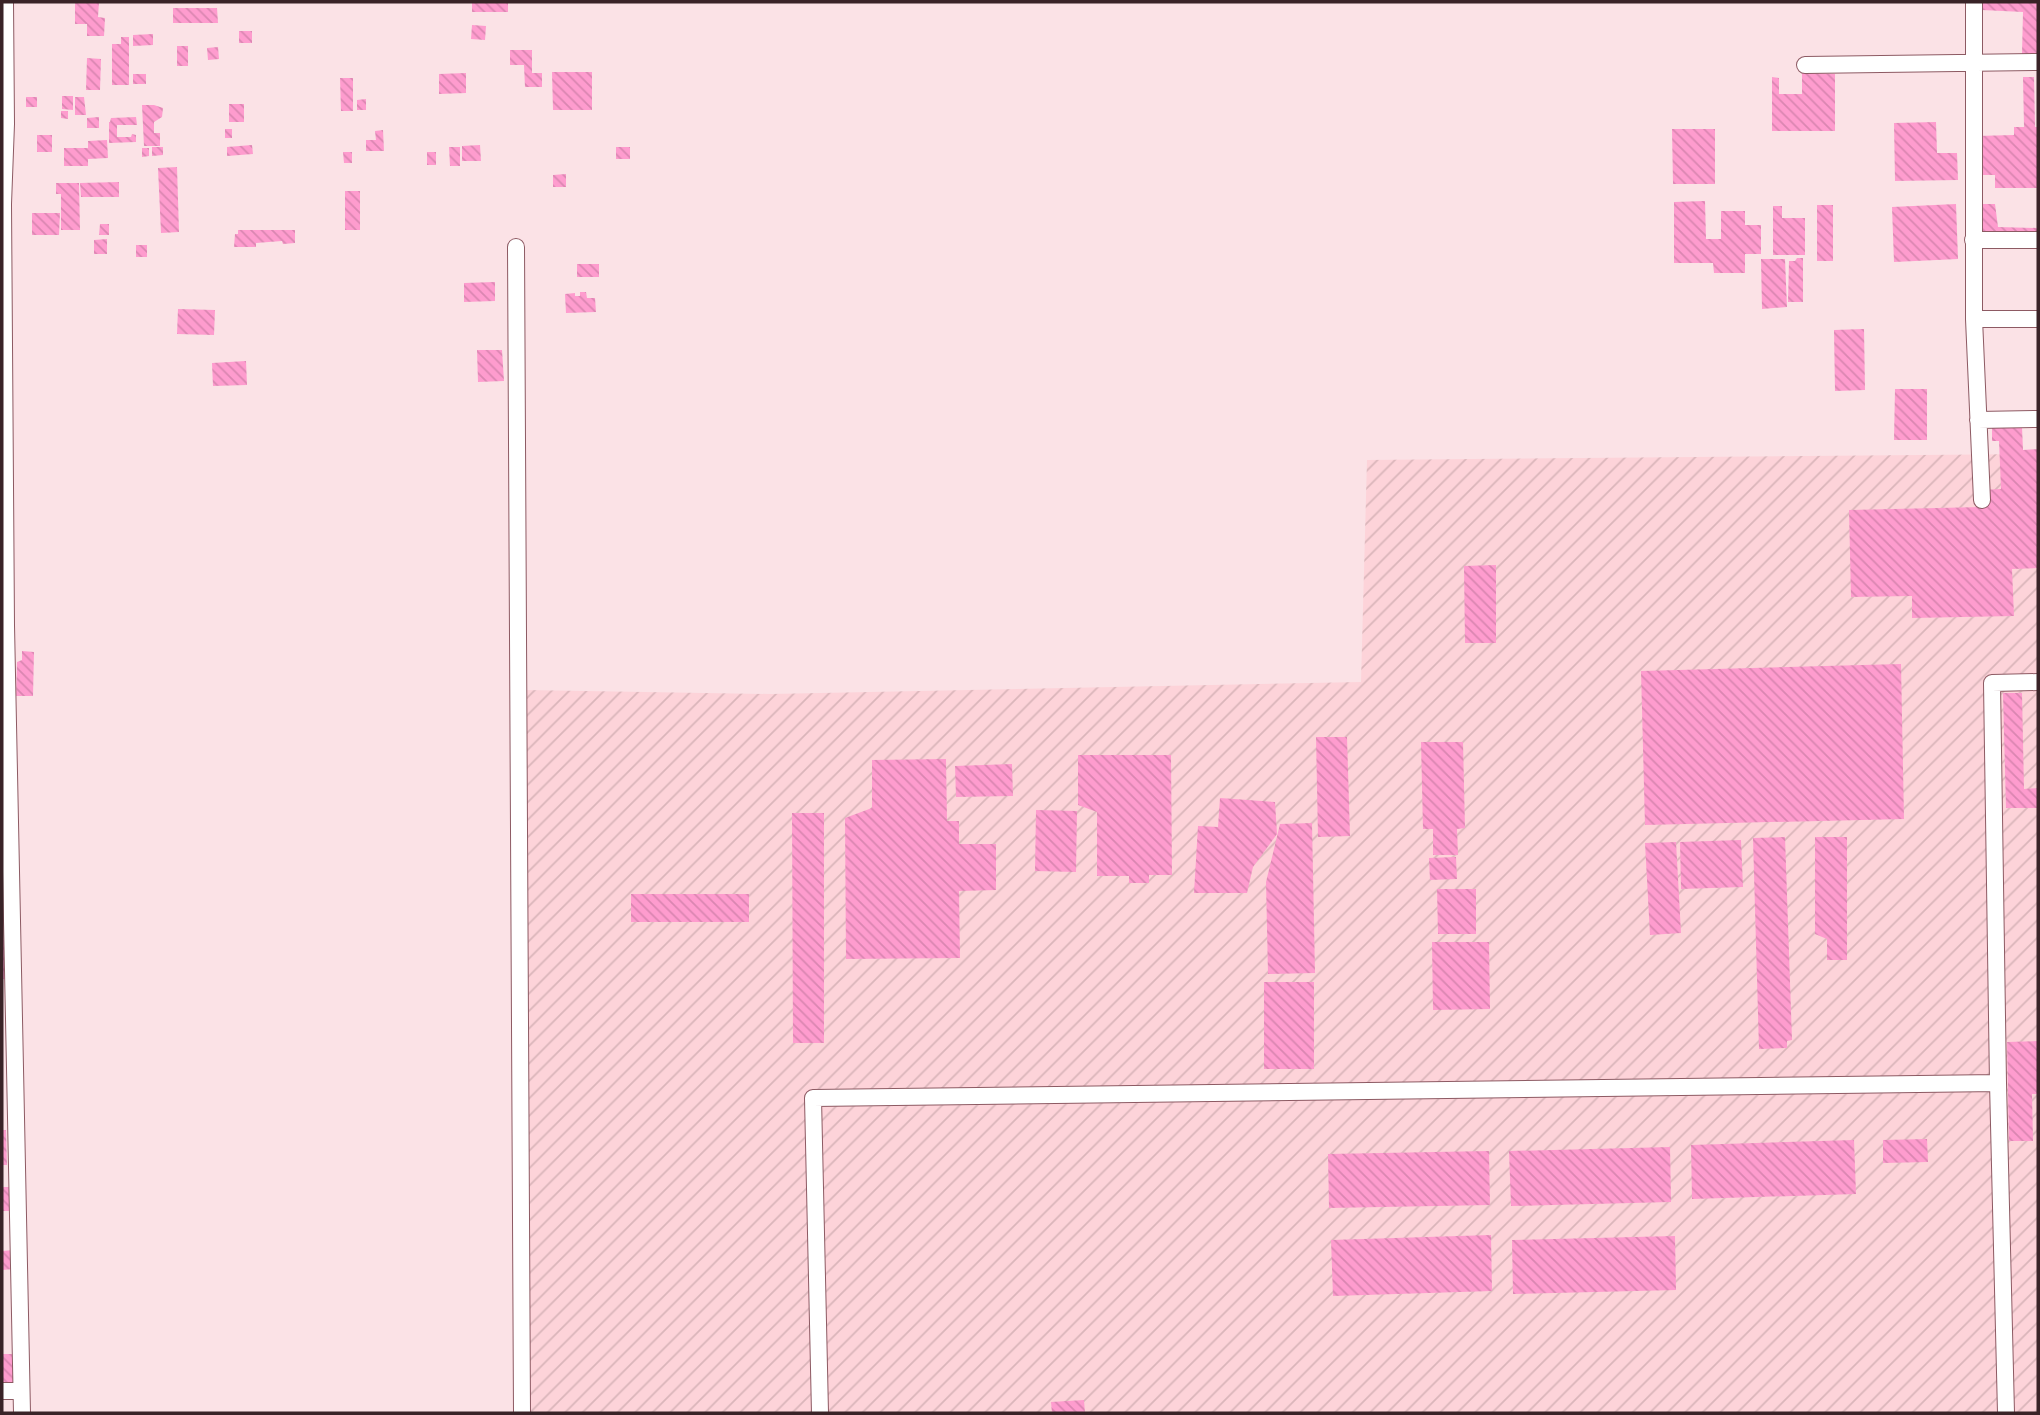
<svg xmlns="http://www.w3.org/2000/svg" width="2040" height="1415" font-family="Commissioner,sans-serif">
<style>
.industrial{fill:url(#industrial-furrows)}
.building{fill:url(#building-back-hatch)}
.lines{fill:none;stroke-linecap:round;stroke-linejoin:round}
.street-casing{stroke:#8d5a63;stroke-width:18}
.street{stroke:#fff;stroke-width:16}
</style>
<defs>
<pattern id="industrial-furrows" width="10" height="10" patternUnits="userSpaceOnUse" patternTransform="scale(1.75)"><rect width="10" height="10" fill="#fdd3d9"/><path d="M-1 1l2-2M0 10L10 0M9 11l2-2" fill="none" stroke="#dab5ba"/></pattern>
<pattern id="building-back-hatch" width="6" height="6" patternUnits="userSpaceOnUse" patternTransform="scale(1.75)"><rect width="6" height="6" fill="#fe9cce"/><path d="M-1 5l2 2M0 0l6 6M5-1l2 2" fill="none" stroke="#da86b1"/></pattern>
</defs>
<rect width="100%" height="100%" fill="#fbe2e6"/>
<!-- industrial -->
<path class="industrial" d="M 2038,454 L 2038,1413 L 530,1413 L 525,690 L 771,694 L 1361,682 L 1367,460 Z"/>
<!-- building -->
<path class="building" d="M 75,2 L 99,2 L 98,17 L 105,18 L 104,36 L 87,36 L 87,24 L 75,24 Z
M 472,2 L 508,2 L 508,12 L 472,12 Z
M 1982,2 L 2038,2 L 2038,55 L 2022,54 L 2023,12 L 1982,10 Z
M 173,8 L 217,8 L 218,23 L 173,23 Z
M 472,25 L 486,26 L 485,40 L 471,39 Z
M 239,31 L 252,31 L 252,43 L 239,43 Z
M 153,34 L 153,45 L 133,46 L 133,35 Z
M 121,37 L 129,37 L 129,85 L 112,85 L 112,44 L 121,44 Z
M 177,46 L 188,46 L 188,66 L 177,66 Z
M 218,47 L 219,59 L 208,60 L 207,48 Z
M 510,50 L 532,50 L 532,73 L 542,73 L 542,87 L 525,87 L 524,65 L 510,65 Z
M 87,58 L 101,59 L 100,90 L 86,90 Z
M 552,72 L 592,72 L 592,110 L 553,110 Z
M 466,73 L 466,93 L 439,94 L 439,74 Z
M 1802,73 L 1835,74 L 1835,131 L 1772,131 L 1772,77 L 1779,78 L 1779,94 L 1802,94 Z
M 133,74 L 146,74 L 146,84 L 133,84 Z
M 2023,77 L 2034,77 L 2035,127 L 2038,127 L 2038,188 L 1995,188 L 1995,175 L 1976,175 L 1976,136 L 2014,135 L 2014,127 L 2024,127 Z
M 340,78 L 353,78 L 353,111 L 341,111 Z
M 62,96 L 73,96 L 73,110 L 62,109 Z
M 26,97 L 37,97 L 37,107 L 26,107 Z
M 75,97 L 84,97 L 86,115 L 75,115 Z
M 366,99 L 366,110 L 357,110 L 357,100 Z
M 229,104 L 244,104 L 244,122 L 229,122 Z
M 142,105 L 154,105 L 163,108 L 162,117 L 154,122 L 154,133 L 160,133 L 160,146 L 144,146 Z
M 61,111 L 68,111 L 68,119 L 61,118 Z
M 99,117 L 99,128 L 87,128 L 87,118 Z
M 136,117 L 137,125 L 117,125 L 117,137 L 131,137 L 132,134 L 136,135 L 136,142 L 109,143 L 109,122 L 110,122 L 111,118 Z
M 1936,122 L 1937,153 L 1957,153 L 1958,180 L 1895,181 L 1894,123 Z
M 225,129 L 232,129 L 232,138 L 225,138 Z
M 1672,129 L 1715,129 L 1715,184 L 1673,184 Z
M 383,130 L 384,151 L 366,151 L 366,140 L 376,140 L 375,131 Z
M 37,135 L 52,135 L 52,152 L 37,152 Z
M 107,140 L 108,158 L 88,159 L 88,166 L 64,166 L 64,148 L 88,148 L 88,141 Z
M 252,145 L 253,154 L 227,156 L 227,147 Z
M 480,145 L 481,161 L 462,161 L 462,146 Z
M 152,147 L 163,147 L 163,155 L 152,156 Z
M 449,147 L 460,147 L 460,166 L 450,166 Z
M 616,147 L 630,147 L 630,159 L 616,159 Z
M 142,148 L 149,148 L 149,156 L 142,157 Z
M 343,152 L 352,152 L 352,163 L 344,163 Z
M 427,152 L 436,152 L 436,165 L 427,165 Z
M 177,167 L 179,232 L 161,233 L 158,168 Z
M 566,174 L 566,187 L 553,187 L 553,175 Z
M 119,182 L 119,197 L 81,197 L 80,183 Z
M 56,183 L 79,183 L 80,230 L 61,230 L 61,194 L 56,194 Z
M 345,191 L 360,191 L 360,230 L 345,230 Z
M 1705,201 L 1706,239 L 1721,239 L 1721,211 L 1745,211 L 1745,225 L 1761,225 L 1761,254 L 1745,254 L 1745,273 L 1714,273 L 1713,263 L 1674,263 L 1674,202 Z
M 1956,204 L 1958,259 L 1894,262 L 1892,207 Z
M 1978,204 L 1995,204 L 1998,227 L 2038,228 L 2038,233 L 1977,233 Z
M 1817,205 L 1833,205 L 1833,261 L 1817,261 Z
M 1773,206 L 1782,206 L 1782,218 L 1805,218 L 1805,255 L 1773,255 Z
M 32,213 L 60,213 L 59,235 L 32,235 Z
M 100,224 L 109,224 L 109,235 L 99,235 Z
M 238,230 L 295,230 L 295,243 L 283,244 L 282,241 L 256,243 L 256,247 L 234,247 L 235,234 L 238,234 Z
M 107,239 L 107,254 L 94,254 L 94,240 Z
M 136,245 L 147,245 L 147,257 L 136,257 Z
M 1797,258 L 1803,258 L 1803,302 L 1788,302 L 1789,261 L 1795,261 Z
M 1761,259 L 1785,259 L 1787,307 L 1762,309 Z
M 577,264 L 599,264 L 599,277 L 577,277 Z
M 495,282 L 495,301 L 464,302 L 464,283 Z
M 580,292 L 586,292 L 587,298 L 595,298 L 596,312 L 566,313 L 565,294 L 575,293 L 575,296 L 580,296 Z
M 178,309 L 215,310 L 214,335 L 177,334 Z
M 1864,329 L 1865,390 L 1835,391 L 1834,330 Z
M 477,350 L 502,350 L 504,381 L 478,382 Z
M 246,361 L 247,385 L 213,386 L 212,363 Z
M 1895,389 L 1927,389 L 1927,440 L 1894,440 Z
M 2022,427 L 2023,450 L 2038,449 L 2038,568 L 2012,569 L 2014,616 L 1912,618 L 1912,596 L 1851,597 L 1849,510 L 1982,507 L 1982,490 L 2001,489 L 1999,441 L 1992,441 L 1992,428 Z
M 1496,565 L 1496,643 L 1465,643 L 1464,566 Z
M 22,651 L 34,652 L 33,696 L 16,696 L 17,662 L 22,660 Z
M 1901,664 L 1904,819 L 1645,825 L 1641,671 Z
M 2003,693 L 2022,693 L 2024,789 L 2038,788 L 2038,808 L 2006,808 Z
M 1316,737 L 1347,737 L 1350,836 L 1318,837 Z
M 1421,742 L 1463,742 L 1465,828 L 1457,829 L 1458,855 L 1433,855 L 1433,829 L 1423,829 Z
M 1078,755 L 1171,755 L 1172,875 L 1149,875 L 1149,883 L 1129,883 L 1129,876 L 1097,876 L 1097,812 L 1078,805 Z
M 946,759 L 947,821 L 959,821 L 959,844 L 996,844 L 996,890 L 959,891 L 960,958 L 846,959 L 845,818 L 872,808 L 872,760 Z
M 1012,764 L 1013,796 L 956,797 L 955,766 Z
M 1220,798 L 1275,802 L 1277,834 L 1253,867 L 1247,893 L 1194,893 L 1198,826 L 1218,827 Z
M 1036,810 L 1077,811 L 1076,872 L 1035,871 Z
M 792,813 L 824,813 L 824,1043 L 793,1043 Z
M 1312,823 L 1315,973 L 1268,974 L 1266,882 L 1280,824 Z
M 1785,837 L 1792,1040 L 1787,1041 L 1787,1048 L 1759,1049 L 1753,838 Z
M 1815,837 L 1847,837 L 1847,960 L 1827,960 L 1827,939 L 1815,934 Z
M 1741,840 L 1743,887 L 1681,889 L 1680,842 Z
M 1676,842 L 1681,933 L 1650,935 L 1645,843 Z
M 1456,857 L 1457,879 L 1430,880 L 1429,858 Z
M 1437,889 L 1476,889 L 1476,934 L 1438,934 Z
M 631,894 L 749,894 L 749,922 L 631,922 Z
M 2,940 L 8,940 L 9,979 L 2,979 Z
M 1432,942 L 1489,942 L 1490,1009 L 1433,1010 Z
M 1264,982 L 1314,982 L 1314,1069 L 1264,1069 Z
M 2038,1041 L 2038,1094 L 2032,1094 L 2033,1141 L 2009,1141 L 2007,1042 Z
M 2,1130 L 6,1130 L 7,1165 L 2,1165 Z
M 1927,1139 L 1928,1162 L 1883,1163 L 1883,1140 Z
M 1854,1140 L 1856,1194 L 1692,1199 L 1691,1145 Z
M 1670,1147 L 1671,1202 L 1511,1206 L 1509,1151 Z
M 1489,1151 L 1490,1205 L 1329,1208 L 1328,1154 Z
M 2,1187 L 9,1187 L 9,1211 L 2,1211 Z
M 1491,1235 L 1492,1291 L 1333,1296 L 1331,1240 Z
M 1675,1236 L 1676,1290 L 1513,1294 L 1512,1240 Z
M 14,1250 L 15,1269 L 2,1270 L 2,1251 Z
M 2,1354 L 14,1354 L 14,1385 L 2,1385 Z
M 1084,1400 L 1085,1413 L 1052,1413 L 1051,1402 Z"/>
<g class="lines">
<!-- street casing -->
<g class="street-casing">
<path id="street" d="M 5,2 L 6,124 L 3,204 L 6,625 L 22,1413
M 1974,2 L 1974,319 L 1982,500
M 1805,65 L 2038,62
M 1973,240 L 2038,240
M 516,247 L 522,1413
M 1974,319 L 2038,319
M 1978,420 L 2038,419
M 2,1391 L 21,1391
M 820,1413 L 813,1098 L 1998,1083
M 2006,1413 L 1998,1083 L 1992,683 L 2038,682"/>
</g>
<!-- street -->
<use href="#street" class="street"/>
</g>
<!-- border -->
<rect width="2040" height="1415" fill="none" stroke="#392327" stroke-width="7"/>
</svg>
